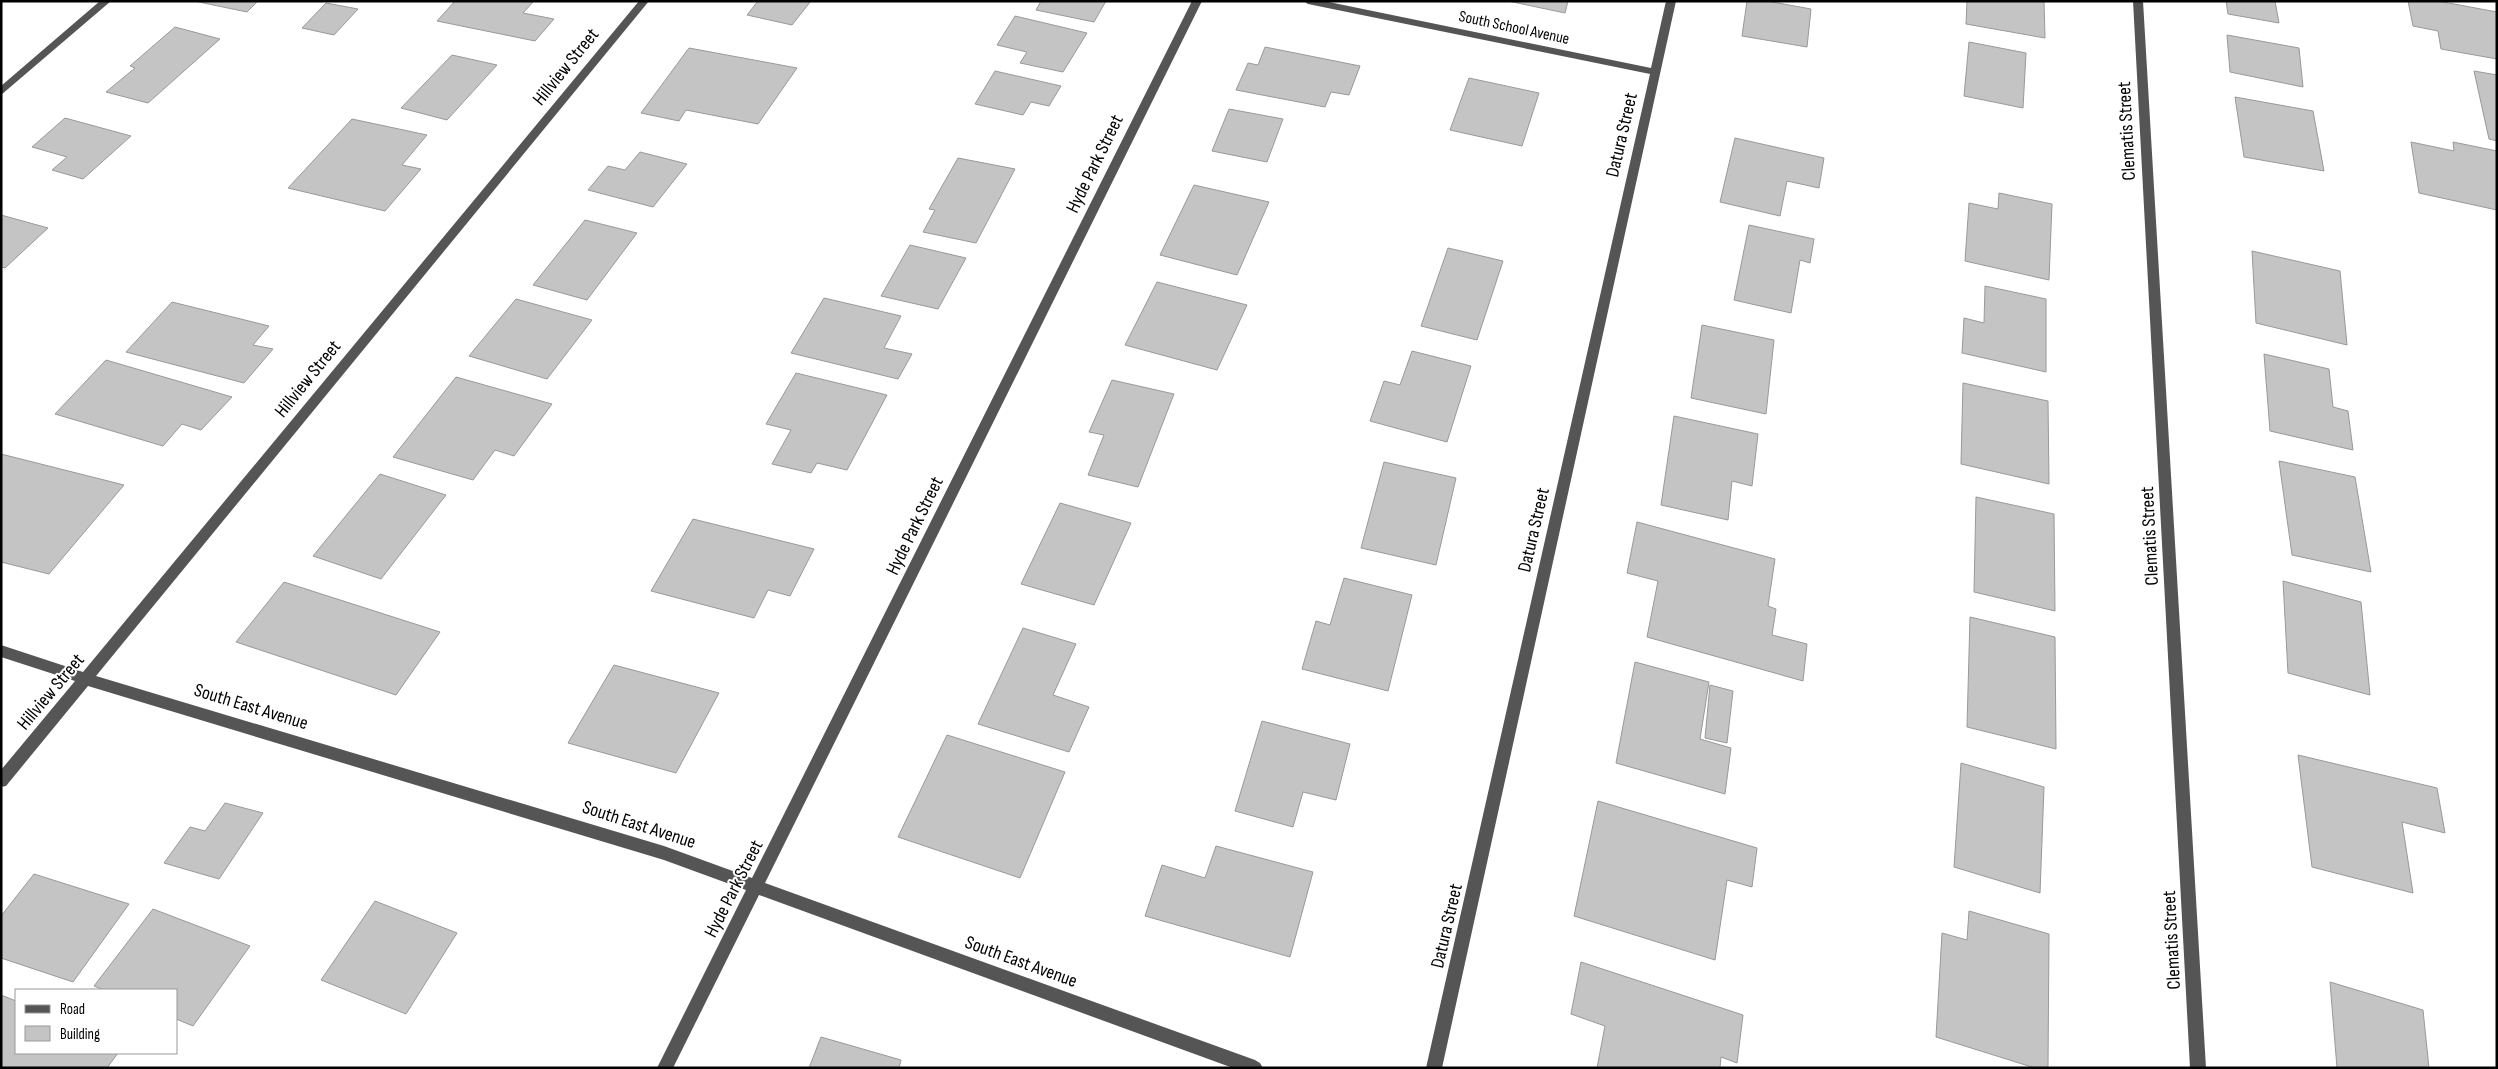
<svg xmlns="http://www.w3.org/2000/svg" width="2498" height="1069" font-family="'Sofia Sans Condensed',sans-serif">
<style>
.building{fill:#c4c4c4;stroke:#999}
.lines{fill:none;stroke-linecap:round;stroke-linejoin:round}
.minor{fill:#555;fill-rule:evenodd}
.labels{text-anchor:middle;dominant-baseline:central;stroke-width:4;stroke-linejoin:round;paint-order:stroke}
.far-street-label{font-size:16px;fill:#000;stroke:#fff}
.street-label{font-size:19px;fill:#000;stroke:#fff}
</style>
<rect width="100%" height="100%" fill="#fff"/>
<!-- building -->
<path class="building" d="M 194,1 L 258,1 L 247,12 Z
M 455,1 L 534,1 L 523,13 L 554,19 L 535,41 L 437,21 Z
M 758,1 L 811,1 L 792,25 L 747,15 Z
M 1041,1 L 1106,1 L 1094,22 L 1036,10 Z
M 1508,1 L 1568,1 L 1565,13 Z
M 1747,1 L 1767,1 L 1811,9 L 1807,47 L 1742,36 Z
M 1967,1 L 2044,1 L 2045,38 L 1966,24 Z
M 2226,1 L 2275,1 L 2279,23 L 2228,14 Z
M 2408,1 L 2438,1 L 2497,12 L 2497,59 L 2441,49 L 2438,31 L 2413,26 Z
M 326,3 L 358,9 L 334,35 L 302,28 Z
M 1015,16 L 1087,33 L 1063,72 L 1020,63 L 1027,52 L 997,45 Z
M 175,27 L 220,39 L 148,103 L 106,92 L 135,68 L 130,66 Z
M 2227,35 L 2299,48 L 2303,87 L 2230,72 Z
M 1969,42 L 2026,53 L 2023,108 L 1964,96 Z
M 1265,47 L 1360,66 L 1349,95 L 1331,92 L 1325,107 L 1236,90 L 1248,63 L 1258,65 Z
M 689,48 L 797,68 L 758,124 L 686,110 L 679,121 L 641,113 Z
M 452,55 L 497,65 L 447,120 L 401,108 Z
M 995,71 L 1061,86 L 1049,106 L 1031,102 L 1023,115 L 975,104 Z
M 2474,71 L 2497,75 L 2497,141 L 2489,139 Z
M 1469,78 L 1539,93 L 1522,146 L 1450,130 Z
M 2235,97 L 2313,111 L 2324,171 L 2244,157 Z
M 1229,109 L 1283,119 L 1267,162 L 1212,151 Z
M 65,118 L 131,136 L 83,179 L 52,170 L 67,157 L 32,147 Z
M 352,119 L 427,135 L 402,165 L 421,169 L 385,211 L 288,188 Z
M 1735,138 L 1824,158 L 1819,188 L 1787,181 L 1780,216 L 1720,202 Z
M 2411,142 L 2454,151 L 2453,142 L 2497,151 L 2497,210 L 2419,193 Z
M 640,152 L 687,164 L 653,207 L 588,190 L 608,166 L 625,170 Z
M 958,158 L 1015,169 L 976,243 L 923,232 L 935,210 L 929,209 Z
M 1194,185 L 1269,202 L 1237,275 L 1160,255 Z
M 1999,193 L 2052,204 L 2049,280 L 1965,261 L 1969,203 L 1998,209 Z
M 1,215 L 48,228 L 5,268 L 1,267 Z
M 585,220 L 637,233 L 587,300 L 533,285 Z
M 1749,225 L 1814,239 L 1810,263 L 1800,260 L 1791,313 L 1734,300 Z
M 910,245 L 966,258 L 938,309 L 881,296 Z
M 1448,248 L 1503,261 L 1477,340 L 1421,326 Z
M 2252,251 L 2340,271 L 2347,345 L 2256,323 Z
M 1157,282 L 1247,305 L 1217,370 L 1125,345 Z
M 1985,286 L 2046,299 L 2046,372 L 1962,353 L 1964,318 L 1984,323 Z
M 824,298 L 901,316 L 884,348 L 912,354 L 898,379 L 791,353 Z
M 516,299 L 592,320 L 547,379 L 469,356 Z
M 172,302 L 269,326 L 253,345 L 273,349 L 244,383 L 126,352 Z
M 1702,325 L 1774,340 L 1766,414 L 1691,398 Z
M 1412,351 L 1471,366 L 1447,442 L 1370,421 L 1384,381 L 1400,385 Z
M 2264,354 L 2329,369 L 2333,407 L 2348,411 L 2353,450 L 2270,431 Z
M 106,360 L 232,397 L 201,430 L 182,424 L 163,446 L 55,414 Z
M 796,373 L 887,395 L 847,470 L 817,463 L 811,473 L 772,464 L 791,430 L 766,424 Z
M 456,377 L 552,404 L 514,456 L 495,450 L 473,480 L 393,457 Z
M 1112,380 L 1174,394 L 1138,487 L 1088,475 L 1104,435 L 1089,432 Z
M 1963,383 L 2048,401 L 2049,484 L 1961,464 Z
M 1674,416 L 1758,434 L 1752,486 L 1732,481 L 1728,520 L 1661,505 Z
M 1,454 L 124,485 L 49,574 L 1,562 Z
M 2279,461 L 2355,477 L 2371,572 L 2292,555 Z
M 1384,462 L 1456,478 L 1436,565 L 1361,548 Z
M 380,474 L 446,495 L 381,579 L 313,556 Z
M 1976,497 L 2054,514 L 2055,611 L 1974,592 Z
M 1060,503 L 1131,523 L 1094,605 L 1021,584 Z
M 693,519 L 814,549 L 790,596 L 768,590 L 754,618 L 651,591 Z
M 1637,522 L 1775,559 L 1768,606 L 1776,609 L 1772,635 L 1807,644 L 1803,681 L 1647,637 L 1658,581 L 1627,573 Z
M 1344,578 L 1412,595 L 1388,691 L 1302,669 L 1316,621 L 1330,625 Z
M 2283,581 L 2361,602 L 2370,695 L 2288,673 Z
M 284,582 L 440,632 L 396,695 L 236,642 Z
M 1970,617 L 2055,637 L 2056,749 L 1967,727 Z
M 1023,628 L 1076,644 L 1053,695 L 1089,707 L 1069,752 L 978,724 Z
M 1635,662 L 1709,682 L 1700,739 L 1731,748 L 1725,794 L 1616,763 Z
M 614,665 L 719,693 L 676,773 L 568,743 Z
M 1710,685 L 1733,691 L 1727,743 L 1705,738 Z
M 1262,721 L 1350,744 L 1336,800 L 1303,792 L 1293,827 L 1235,811 Z
M 947,735 L 1065,772 L 1020,878 L 898,837 Z
M 2298,755 L 2437,788 L 2445,833 L 2402,822 L 2413,893 L 2312,867 Z
M 1961,763 L 2044,787 L 2040,893 L 1954,867 Z
M 1598,801 L 1757,848 L 1752,887 L 1727,880 L 1715,960 L 1574,916 Z
M 225,803 L 263,813 L 219,879 L 164,863 L 190,827 L 205,831 Z
M 1216,846 L 1313,872 L 1290,957 L 1145,916 L 1162,865 L 1205,878 Z
M 34,874 L 129,904 L 73,982 L 1,958 L 1,916 Z
M 375,901 L 457,933 L 406,1014 L 321,980 Z
M 153,909 L 250,946 L 193,1026 L 176,1019 L 176,990 L 104,990 L 94,986 Z
M 1969,911 L 2049,934 L 2048,1068 L 2035,1068 L 1936,1037 L 1942,933 L 1967,940 Z
M 1581,962 L 1743,1015 L 1737,1063 L 1721,1057 L 1720,1068 L 1597,1068 L 1605,1026 L 1571,1014 Z
M 2330,982 L 2423,1010 L 2429,1068 L 2337,1068 Z
M 1,995 L 16,1001 L 16,1053 L 118,1053 L 107,1068 L 1,1068 Z
M 821,1037 L 901,1060 L 899,1068 L 809,1068 Z"/>
<g class="lines">
<!-- minor -->
<path class="minor" d="M 100,1 L 111,1 L 1,95 L 1,86 Z
M 639,1 L 649,1 L 96,676 L 664,846 L 752,878 L 1192,1 L 1202,1 L 765,883 L 1255,1060 L 1260,1063 L 1263,1068 L 1233,1068 L 759,895 L 673,1068 L 657,1068 L 746,890 L 664,860 L 88,686 L 6,786 L 1,787 L 1,770 L 75,681 L 1,657 L 1,645 L 83,672 Z
M 1303,1 L 1324,1 L 1651,68 L 1666,1 L 1676,1 L 1442,1068 L 1426,1068 L 1650,74 L 1308,4 Z
M 2133,1 L 2143,1 L 2206,1068 L 2190,1068 Z"/>
</g>
<g class="labels">
<!-- far-street labels -->
<g class="far-street-label">
<text transform="translate(1514 28) rotate(12)">South School Avenue</text>
</g>
<!-- street labels -->
<g class="street-label">
<text transform="translate(566 67) rotate(-51)">Hillview Street</text>
<text transform="translate(2127 131) rotate(-93)">Clematis Street</text>
<text transform="translate(1622 135) rotate(-77)">Datura Street</text>
<text transform="translate(1095 164) rotate(-64)">Hyde Park Street</text>
<text transform="translate(308 379) rotate(-51)">Hillview Street</text>
<text transform="translate(915 526) rotate(-64)">Hyde Park Street</text>
<text transform="translate(1534 530) rotate(-77)">Datura Street</text>
<text transform="translate(2150 536) rotate(-93)">Clematis Street</text>
<text transform="translate(51 692) rotate(-50)">Hillview Street</text>
<text transform="translate(251 707) rotate(17)">South East Avenue</text>
<text transform="translate(639 825) rotate(18)">South East Avenue</text>
<text transform="translate(734 889) rotate(-63)">Hyde Park Street</text>
<text transform="translate(1447 926) rotate(-77)">Datura Street</text>
<text transform="translate(2172 940) rotate(-93)">Clematis Street</text>
<text transform="translate(1021 962) rotate(20)">South East Avenue</text>
</g>
</g>
<!-- border -->
<rect width="2498" height="1069" fill="none" stroke="#000000" stroke-width="5"/>
<!-- legend -->
<rect x="15" y="989" width="162" height="65" fill="#ffffff" stroke="#999999"/>
<rect x="25" y="1005" width="25" height="8" fill="#555555" stroke="#999999"/>
<text x="60" y="1014" font-size="15" fill="#000000">Road</text>
<rect x="25" y="1026" width="25" height="15" fill="#c4c4c4" stroke="#999999"/>
<text x="60" y="1039" font-size="15" fill="#000000">Building</text>
</svg>
